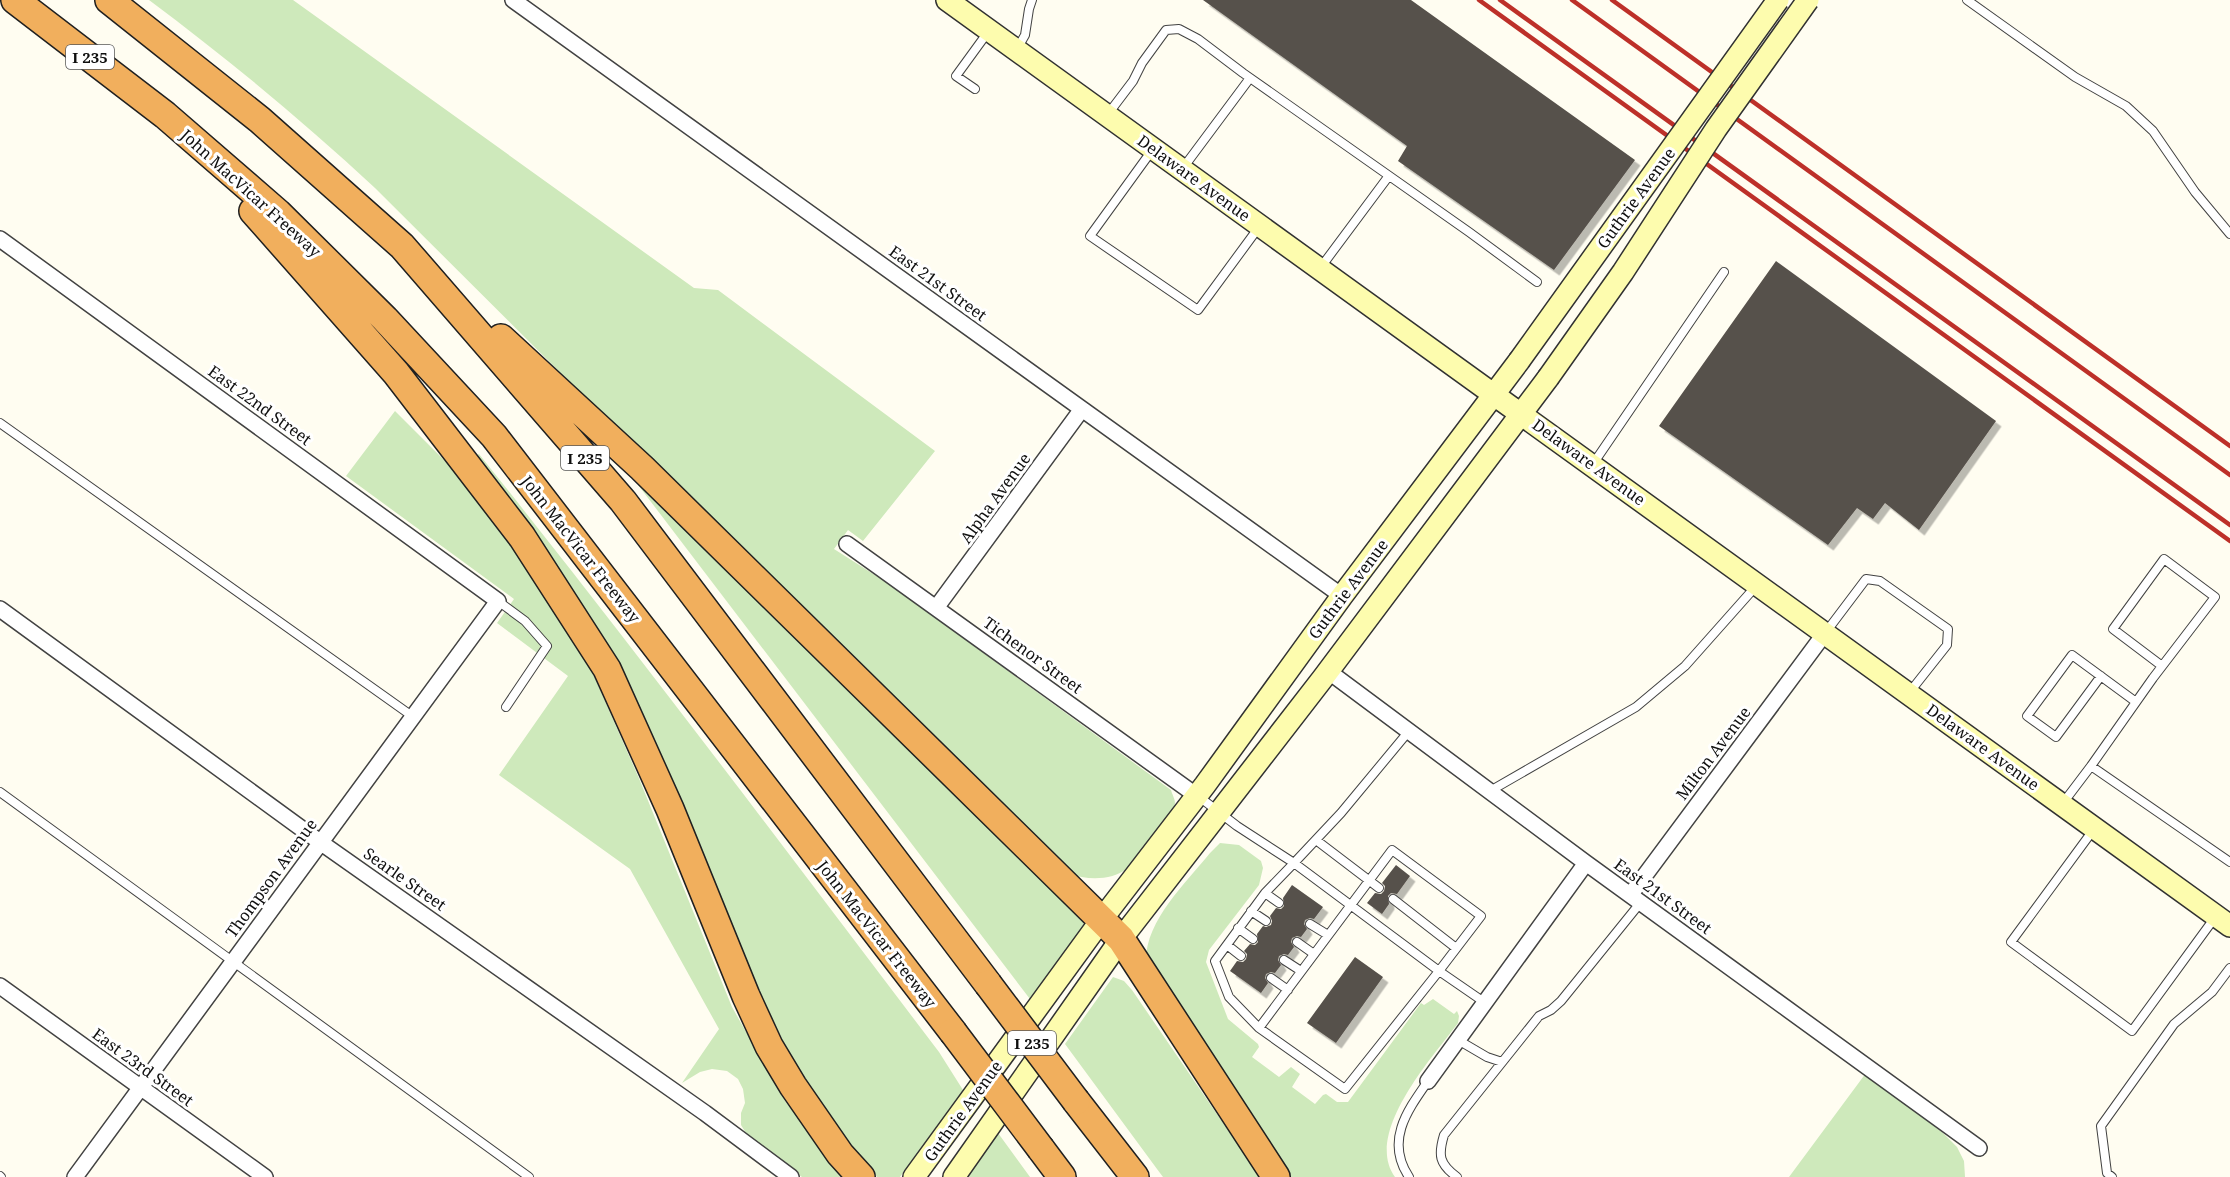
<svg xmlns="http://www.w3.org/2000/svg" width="2230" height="1177" font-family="'Noto Serif',serif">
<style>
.green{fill:#cee9bb}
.building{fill:#57514b;filter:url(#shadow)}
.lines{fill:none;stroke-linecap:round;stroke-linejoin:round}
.service-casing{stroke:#424242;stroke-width:10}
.minor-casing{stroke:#424242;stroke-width:18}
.secondary-casing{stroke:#313131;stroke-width:24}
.motorway-casing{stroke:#202020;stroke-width:30}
.service{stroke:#fff;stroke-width:8}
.minor{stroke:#fff;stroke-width:15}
.secondary{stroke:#fdfcae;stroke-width:21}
.motorway{stroke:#f1af5d;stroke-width:27}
.rail{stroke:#bd3029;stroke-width:4.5}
.secondary-bridge-casing{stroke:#313131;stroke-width:24;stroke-linecap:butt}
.motorway-bridge-casing{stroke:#202020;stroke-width:30;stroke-linecap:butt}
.secondary-bridge{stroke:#fdfcae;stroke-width:21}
.motorway-bridge{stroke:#f1af5d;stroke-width:27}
.labels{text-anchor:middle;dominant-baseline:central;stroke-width:6;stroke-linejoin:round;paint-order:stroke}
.shield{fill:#fff;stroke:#575757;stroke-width:1.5}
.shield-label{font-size:15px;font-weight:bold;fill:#0f0f0f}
.street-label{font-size:16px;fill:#0f0f0f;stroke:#fff}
</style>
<defs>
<filter id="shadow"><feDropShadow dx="5.5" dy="5.5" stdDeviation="0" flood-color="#0004"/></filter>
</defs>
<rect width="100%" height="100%" fill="#fffdf1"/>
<!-- green -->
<path class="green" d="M 149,0 L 293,0 L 694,288 L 718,290 L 935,451 L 863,541 L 848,530 L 834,549 L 889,584 L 1171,790 C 1172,794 1175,799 1175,803 C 1175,814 1138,861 1128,868 C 1111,881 1088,880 1069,874 L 901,712 L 375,188 C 303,121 228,59 149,0 Z
M 395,411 L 452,468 L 517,554 L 590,667 L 638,776 L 732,1007 L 785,1101 L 844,1177 L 802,1177 L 749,1138 L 741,1125 L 741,1113 L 745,1103 L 743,1089 L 738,1079 L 727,1071 L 712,1069 L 700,1072 L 682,1083 L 719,1029 L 630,869 L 499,775 L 568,676 L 497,623 L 514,599 L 346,476 Z
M 479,454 C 636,650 787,852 939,1052 L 963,1090 L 900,1177 L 877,1177 L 822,1109 L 786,1054 L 758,997 L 654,750 L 476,456 Z
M 634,475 L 1082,920 L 1087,930 L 1033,1003 L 632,477 Z
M 1220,843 L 1239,845 L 1261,861 L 1263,868 L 1259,885 L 1209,950 L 1206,962 L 1228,1019 L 1258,1044 L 1259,1047 L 1252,1057 L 1279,1077 L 1291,1067 L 1300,1074 L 1292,1087 L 1315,1104 L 1323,1095 L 1326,1094 L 1337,1102 L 1348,1102 L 1421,1003 L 1424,1005 L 1433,999 L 1454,1014 L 1457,1011 L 1459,1016 L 1458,1023 C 1433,1057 1363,1133 1395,1177 L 1287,1177 L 1146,960 C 1146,920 1186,883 1210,853 Z
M 1113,977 L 1124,981 L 1132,990 L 1260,1177 L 1163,1177 L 1157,1169 L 1065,1044 Z
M 1866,1073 L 1943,1133 L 1957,1147 L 1964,1161 L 1965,1177 L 1789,1177 Z
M 998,1133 L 1030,1177 L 966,1177 Z"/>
<!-- building -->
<path class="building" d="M 1203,0 L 1411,0 L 1635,160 L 1554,270 L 1398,161 L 1407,146 Z
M 1776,261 L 1996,421 L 1919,530 L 1885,503 L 1873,519 L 1857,508 L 1828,545 L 1659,426 Z
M 1396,865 L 1410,876 L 1397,894 L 1391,893 L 1388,896 L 1389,904 L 1382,914 L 1367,903 L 1375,893 L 1381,894 L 1384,891 L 1385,886 L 1382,883 Z
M 1292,885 L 1323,907 L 1314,919 L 1310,918 L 1305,920 L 1304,924 L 1307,929 L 1301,937 L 1297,936 L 1292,938 L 1291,942 L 1294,947 L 1288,955 L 1284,954 L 1279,956 L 1278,960 L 1281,965 L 1275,973 L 1271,972 L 1266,974 L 1265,978 L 1268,983 L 1261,993 L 1230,971 L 1237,961 L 1243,962 L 1246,959 L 1247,954 L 1244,951 L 1250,944 L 1255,945 L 1258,942 L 1257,934 L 1263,926 L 1266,927 L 1271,925 L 1272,921 L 1270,916 L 1276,908 L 1281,909 L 1284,906 L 1283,898 Z
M 1355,957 L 1383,977 L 1336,1043 L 1307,1023 Z"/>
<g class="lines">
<!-- service casing -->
<g class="service-casing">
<path id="service" d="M 1967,0 L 2075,77 L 2126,106 L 2153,131 L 2195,192 L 2230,234
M 1017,49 L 1025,35 L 1029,9 L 1032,0
M 975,89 L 956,76 L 988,32
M 1108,114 L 1133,81 L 1142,63 L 1166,30 L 1179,29 L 1198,39 L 1243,73 L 1469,232 L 1537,282
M 1153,149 L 1090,236 L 1198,310 L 1259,227
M 1183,168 L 1250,78
M 1321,267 L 1388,177
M 0,423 L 412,716
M 1593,464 L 1724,272
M 498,601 L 525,621 L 547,646 L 506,707
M 1826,632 L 1866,579 L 1880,581 L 1948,629 L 1947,645 L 1909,693
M 2101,676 L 2056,737 L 2027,716 L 2072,655 L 2136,702
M 2091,766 L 2153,678 L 2215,597 L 2164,559 L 2113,629 L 2162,666
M 1490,791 L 1636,707 L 1685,666 L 1757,585
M 0,792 L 529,1177
M 1198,796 L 1237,826 L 1294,863 L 1341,813 L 1409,731
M 2063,803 L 2091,766 L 2230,862
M 2094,829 L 2011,942 L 2132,1031 L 2216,916
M 1316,840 L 1379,888
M 1294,863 L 1439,971 L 1345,1089 L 1259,1028 L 1229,997 L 1215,961 L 1265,893 Z
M 1265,893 L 1279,903
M 1393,899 L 1456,948
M 1251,911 L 1266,921
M 1310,924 L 1328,935
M 1238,928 L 1253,939
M 1297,942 L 1314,954
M 1227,945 L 1241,956
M 1284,960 L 1301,971
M 1271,978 L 1288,990
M 1259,1028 L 1392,850 L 1481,916 L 1439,971 L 1484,1002
M 1458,1040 L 1487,1057 L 1502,1062
M 0,1176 L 1,1177
M 1409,1177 C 1385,1141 1407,1111 1428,1081
M 1457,1177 C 1439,1164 1438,1155 1444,1135 L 1539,1016 L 1551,1010 L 1561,1001 L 1641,902
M 2112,1177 L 2107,1173 L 2101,1126 L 2174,1024 L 2212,992 L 2230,968"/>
</g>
<!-- minor casing -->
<g class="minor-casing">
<path id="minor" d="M 513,0 L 1342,596
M 0,239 L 498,601 L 75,1177
M 847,544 L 1197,796
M 936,608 L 1082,409
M 0,609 L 320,842 L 705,1113 L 791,1177
M 1328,671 L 1586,863 L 1979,1148
M 1631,894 L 1825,633
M 0,986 L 265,1177
M 1428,1081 L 1586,863"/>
</g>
<!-- secondary casing -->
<g class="secondary-casing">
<path id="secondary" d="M 947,0 L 2230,926
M 914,1177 L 1102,919 L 1205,785 L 1342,596 L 1519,361
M 954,1177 L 1121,939 L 1323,678 L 1548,378"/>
</g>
<!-- motorway casing -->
<g class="motorway-casing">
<path id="motorway" d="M 15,0 L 165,115 L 278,213 L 385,319 L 494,436 L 953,1032
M 109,0 L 260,120 L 402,246 L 623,501 L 988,984
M 253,211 L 396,373 L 522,537 L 607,669 L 670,809 L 746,996 L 769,1046 L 793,1086 L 840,1154 L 861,1177
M 501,338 L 642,468 L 1121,939 L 1276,1177
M 1076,1101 L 1135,1177
M 1041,1149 L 1062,1177"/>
</g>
<!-- service -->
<use href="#service" class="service"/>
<!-- minor -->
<use href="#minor" class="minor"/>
<!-- secondary -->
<use href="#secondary" class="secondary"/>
<!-- motorway -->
<use href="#motorway" class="motorway"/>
<!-- rail -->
<path class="rail" d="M 1479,0 L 2230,541
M 1500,0 L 2230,525
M 1572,0 L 2230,475
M 1612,0 L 2230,446"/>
<!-- secondary-bridge casing -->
<g class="secondary-bridge-casing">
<path id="secondary-bridge" d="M 1519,361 L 1778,0
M 1548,378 L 1623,272 L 1716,129 L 1808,0"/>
</g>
<!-- motorway-bridge casing -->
<g class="motorway-bridge-casing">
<path id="motorway-bridge" d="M 988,984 L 1076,1101
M 953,1032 L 1041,1149"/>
</g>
<!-- secondary-bridge -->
<use href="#secondary-bridge" class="secondary-bridge"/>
<!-- motorway-bridge -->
<use href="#motorway-bridge" class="motorway-bridge"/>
</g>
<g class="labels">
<!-- shield labels -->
<g class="shield">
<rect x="66" y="45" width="48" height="24" rx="4.5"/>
<rect x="561" y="446" width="48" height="24" rx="4.5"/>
<rect x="1008" y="1031" width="48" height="24" rx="4.5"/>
</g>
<g class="shield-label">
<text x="90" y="57">I 235</text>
<text x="585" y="458">I 235</text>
<text x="1032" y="1043">I 235</text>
</g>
<!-- street labels -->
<g class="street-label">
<text transform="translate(1194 178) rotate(36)">Delaware Avenue</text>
<text transform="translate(251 193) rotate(42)">John MacVicar Freeway</text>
<text transform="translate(1636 198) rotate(-54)">Guthrie Avenue</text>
<text transform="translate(938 283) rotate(36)">East 21st Street</text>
<text transform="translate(260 405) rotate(36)">East 22nd Street</text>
<text transform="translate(1589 462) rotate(36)">Delaware Avenue</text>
<text transform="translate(995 498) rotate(-54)">Alpha Avenue</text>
<text transform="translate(581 549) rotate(52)">John MacVicar Freeway</text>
<text transform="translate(1348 589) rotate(-53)">Guthrie Avenue</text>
<text transform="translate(1033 655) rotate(36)">Tichenor Street</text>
<text transform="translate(1983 747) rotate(36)">Delaware Avenue</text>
<text transform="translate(1713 753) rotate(-53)">Milton Avenue</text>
<text transform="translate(271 878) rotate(-54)">Thompson Avenue</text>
<text transform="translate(405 879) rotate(35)">Searle Street</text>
<text transform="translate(1663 896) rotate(36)">East 21st Street</text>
<text transform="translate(877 934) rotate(52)">John MacVicar Freeway</text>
<text transform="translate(143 1067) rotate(36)">East 23rd Street</text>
<text transform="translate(963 1111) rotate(-54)">Guthrie Avenue</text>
</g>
</g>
</svg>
